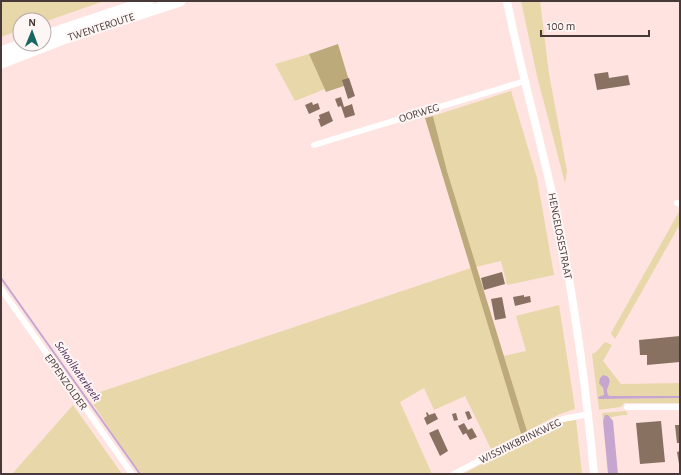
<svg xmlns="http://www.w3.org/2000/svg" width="681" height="475" font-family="'Alegreya Sans',sans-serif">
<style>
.green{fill:#e8d7a8}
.forest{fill:#bcaa7a}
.water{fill:#c6a6cf}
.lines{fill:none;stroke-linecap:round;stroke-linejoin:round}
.stream{stroke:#c6a6cf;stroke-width:2}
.building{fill:#887161}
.street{stroke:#fff;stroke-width:6}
.secondary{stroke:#fff;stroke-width:8}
.highway{stroke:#fff;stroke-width:11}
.labels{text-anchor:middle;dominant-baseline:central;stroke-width:4;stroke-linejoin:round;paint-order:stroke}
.street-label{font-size:11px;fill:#473938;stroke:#fdf6f5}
.water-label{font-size:12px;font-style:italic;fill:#481f52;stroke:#fdf6f5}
</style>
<rect width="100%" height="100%" fill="#fee3e0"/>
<!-- green -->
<path class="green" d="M 1,1 L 104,1 L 44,22 L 44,20 L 20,20 L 20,30 L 1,37 Z
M 521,1 L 540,1 L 549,74 L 567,171 L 565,183 L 537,76 Z
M 309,54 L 325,89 L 295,101 L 275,64 Z
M 511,91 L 537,178 L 554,275 L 507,285 L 501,261 L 476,267 L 447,171 L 433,116 Z
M 680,210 L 680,224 L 615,339 L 611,333 Z
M 471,268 L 521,434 L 491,449 L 465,396 L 434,410 L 424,388 L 400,402 L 432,474 L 141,474 L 112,433 L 88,396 Z
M 559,305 L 575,409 L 560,414 L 527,431 L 504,356 L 526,351 L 516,316 Z
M 605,342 L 612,345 L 603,361 L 621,384 L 680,383 L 680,396 L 610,396 L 608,395 L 607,390 C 608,384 615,380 605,375 L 602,386 L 604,395 L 599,399 L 680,398 L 680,403 L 624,403 L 622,406 L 620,407 L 599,410 L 592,354 L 596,352 Z
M 73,405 L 122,474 L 12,474 Z
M 626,411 L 628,415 C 619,415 612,417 604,419 L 603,421 L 602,413 Z
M 576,420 L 582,474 L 463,474 L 557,424 L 563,421 Z"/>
<!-- forest -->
<path class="forest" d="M 338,44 L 350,84 L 326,92 L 309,54 Z
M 433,116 L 447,171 L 527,431 L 521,434 L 425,118 Z"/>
<!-- water -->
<path class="water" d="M 603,375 L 607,376 C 613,381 608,385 607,390 L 608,395 L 610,396 L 680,396 L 680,398 L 599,399 L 598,397 L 604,395 L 603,388 L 599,383 L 600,378 Z
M 605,415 L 608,415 L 613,421 L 618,474 L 608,474 L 603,421 Z"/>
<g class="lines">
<!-- stream -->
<path class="stream" d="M 1,278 L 140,474"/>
</g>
<!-- building -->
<path class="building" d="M 608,72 L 609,78 L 628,75 L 630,85 L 597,90 L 594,74 Z
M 349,78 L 355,96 L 348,99 L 342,80 Z
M 341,97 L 344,107 L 352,104 L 355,115 L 345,118 L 341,106 L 338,107 L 335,99 Z
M 312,102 L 313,105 L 318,103 L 320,109 L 309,114 L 305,105 Z
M 329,111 L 333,121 L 321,127 L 318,119 L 320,119 L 319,115 Z
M 502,272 L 505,284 L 484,290 L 481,278 Z
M 524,295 L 524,297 L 530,296 L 531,302 L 515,306 L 513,297 Z
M 502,297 L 506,318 L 495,320 L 491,299 Z
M 680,336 L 680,362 L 647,365 L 647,355 L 640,355 L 639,340 Z
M 469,411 L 472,418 L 468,420 L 465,412 Z
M 427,412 L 429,415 L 435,413 L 438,419 L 427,425 L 424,418 L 427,416 L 426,413 Z
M 456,413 L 458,420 L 454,421 L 452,414 Z
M 661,421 L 665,462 L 640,464 L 636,423 Z
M 464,423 L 468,430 L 472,428 L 477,437 L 470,440 L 466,433 L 463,435 L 458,426 Z
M 675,425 L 680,425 L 680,443 L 677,443 Z
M 438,429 L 448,451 L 440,456 L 429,433 Z
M 680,451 L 680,464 L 679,464 L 677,452 Z"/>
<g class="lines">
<!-- street -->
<path class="street" d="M 314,145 L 525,81
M 677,203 L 680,204
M 1,289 L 132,474
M 627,407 L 680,407
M 454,474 L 552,423 L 563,419 L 589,414"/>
<!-- secondary -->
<path class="secondary" d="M 507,1 C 521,73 542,144 557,216 C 575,301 586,388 594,474"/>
<!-- highway -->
<path class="highway" d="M 44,36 L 148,1
M 1,52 L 23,44
M 1,63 L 63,39 L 180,1"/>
</g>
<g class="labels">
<!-- street labels -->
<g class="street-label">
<text transform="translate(101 27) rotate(-18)">TWENTEROUTE</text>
<text transform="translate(419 113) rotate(-17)">OORWEG</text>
<text transform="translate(560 236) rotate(79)">HENGELOSESTRAAT</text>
<text transform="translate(66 382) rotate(55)">EPPENZOLDER</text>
<text transform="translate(520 441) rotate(-26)">WISSINKBRINKWEG</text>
</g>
<!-- water labels -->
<g class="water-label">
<text transform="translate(78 371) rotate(55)">Schoolkaterbeek</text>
</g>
</g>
<!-- border -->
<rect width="681" height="475" fill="none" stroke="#473938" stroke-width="4"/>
<!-- north arrow -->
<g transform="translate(32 32) rotate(1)"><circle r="19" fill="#fdf6f5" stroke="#b4aaa9"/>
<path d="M0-3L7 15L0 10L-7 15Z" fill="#196661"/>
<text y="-6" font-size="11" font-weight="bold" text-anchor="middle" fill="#473938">N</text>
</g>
<!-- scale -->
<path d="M541 30v6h108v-6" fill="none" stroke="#473938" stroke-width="2"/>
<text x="547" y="30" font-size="12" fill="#473938" stroke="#fdf6f5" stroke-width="3" paint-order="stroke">100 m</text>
</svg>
